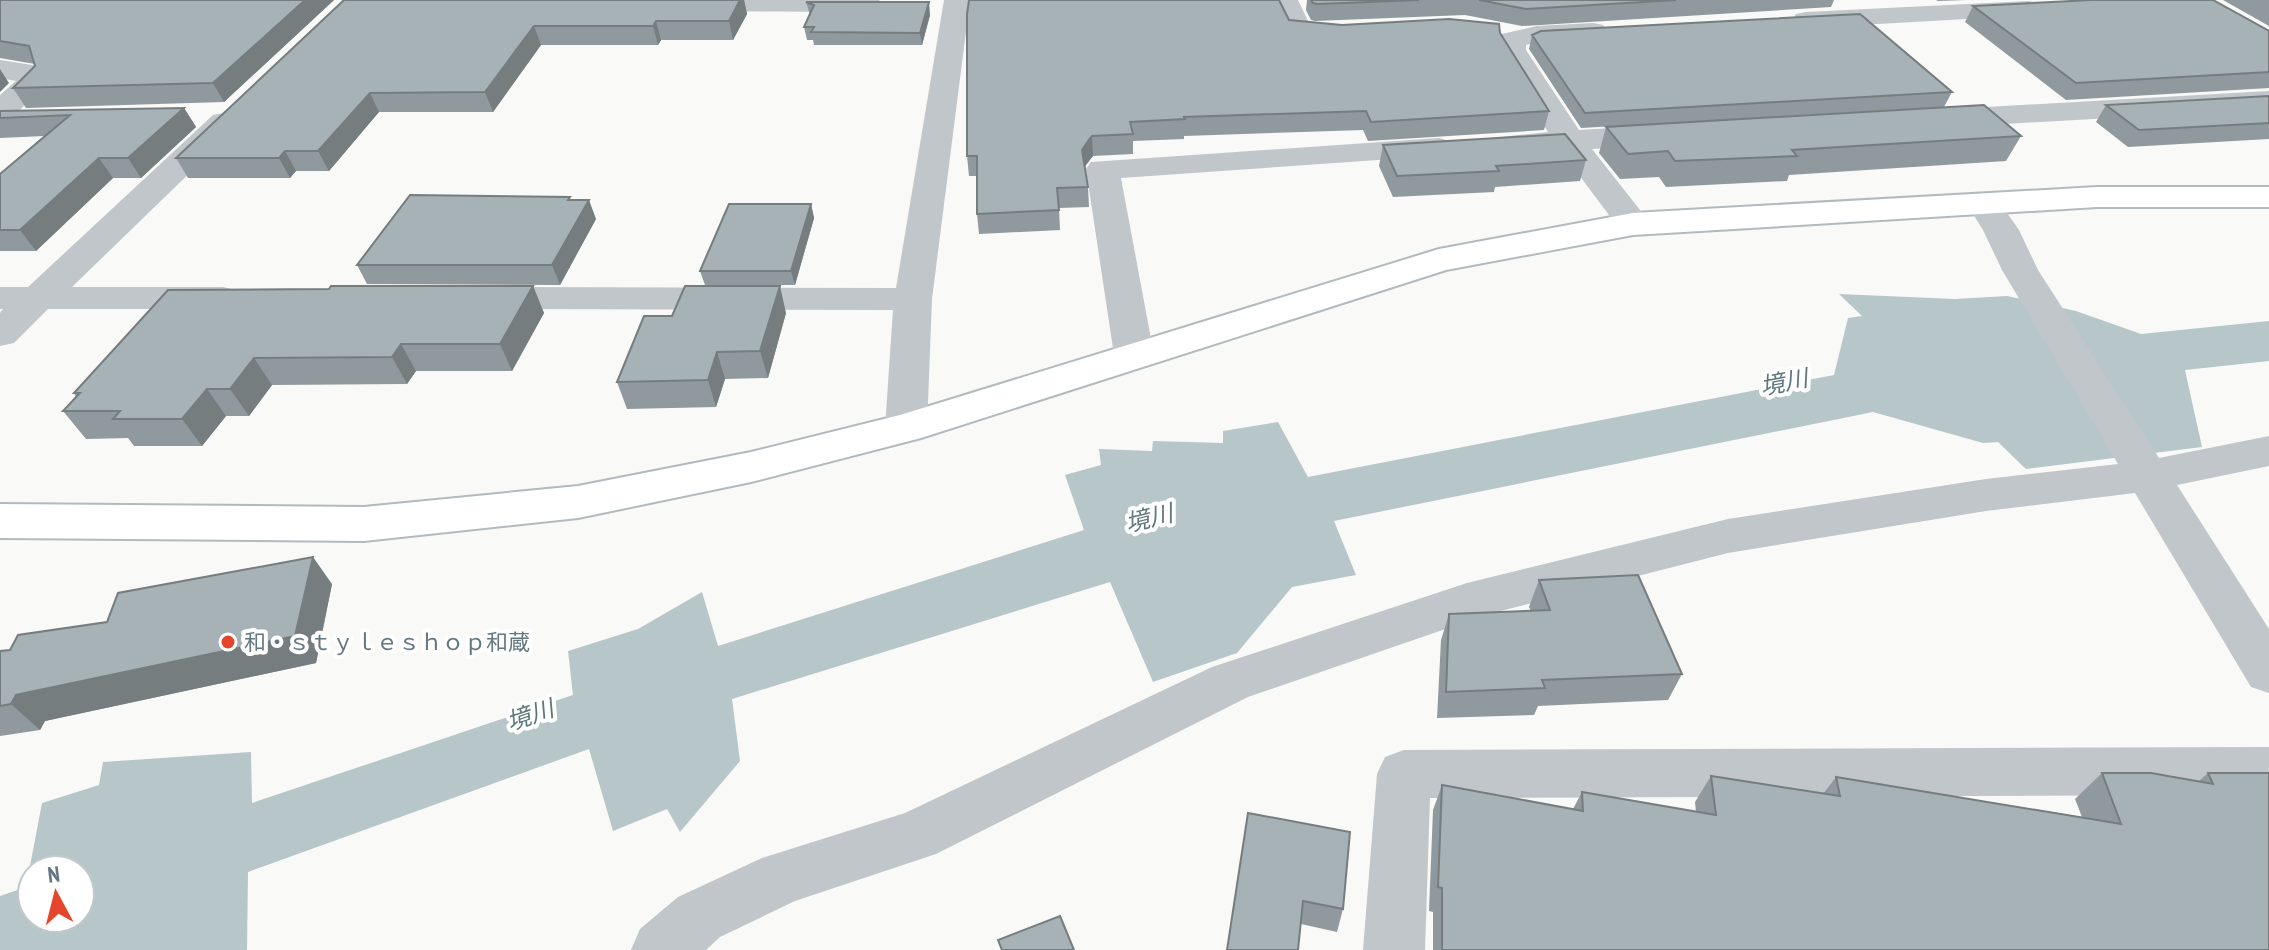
<svg xmlns="http://www.w3.org/2000/svg" width="2269" height="950" font-family="'PT Sans Narrow','Noto Sans JP',sans-serif">
<style>
.water{fill:#b7c6c8;fill-rule:evenodd}
.lines{fill:none;stroke-linecap:round;stroke-linejoin:round}
.secondary-casing{stroke:#b2babe;stroke-width:4}
.street{fill:#c0c6c9;fill-rule:evenodd}
.secondary{fill:#fff;fill-rule:evenodd}
.wall{fill:#90999d}
.shaded-wall{fill:#757d7f}
.building{fill:#a7b2b6;stroke:#757d7f;stroke-width:2}
.poi-dot{fill:#e5452b;stroke:#fff;stroke-width:3}
.labels{text-anchor:middle;dominant-baseline:central;stroke-width:8;stroke-linejoin:round;paint-order:stroke}
.poi-label{font-size:22px;fill:#647882;stroke:#fff;text-anchor:start}
.water-label{font-size:24px;font-style:italic;fill:#5f777c;stroke:#fff}
</style>
<rect width="100%" height="100%" fill="#f9f9f7"/>
<!-- water -->
<path class="water" d="M 1839,294 L 1955,299 L 2007,296 L 2076,311 L 2141,334 L 2269,321 L 2269,361 L 2185,370 L 2202,447 L 2026,469 L 1998,442 L 1983,443 L 1873,412 L 1334,521 L 1356,575 L 1292,587 L 1237,653 L 1153,682 L 1110,582 L 732,699 L 740,761 L 680,832 L 667,809 L 613,831 L 589,749 L 248,872 L 247,950 L 0,950 L 0,896 L 26,887 L 42,803 L 99,785 L 103,762 L 251,752 L 252,803 L 573,695 L 568,651 L 638,629 L 702,592 L 718,646 L 1084,530 L 1065,475 L 1101,465 L 1099,449 L 1152,451 L 1153,441 L 1223,443 L 1223,431 L 1278,422 L 1308,477 L 1834,375 L 1848,318 L 1862,316 ZM 32,870 L 80,870 L 80,918 L 32,918 Z"/>
<g class="lines">
<!-- secondary casing -->
<g class="secondary-casing">
<path id="secondary" d="M 2097,187 L 2269,187 L 2269,207 L 2097,207 L 1633,235 L 1446,270 L 921,438 L 751,482 L 578,518 L 364,541 L 0,538 L 0,504 L 364,507 L 578,486 L 751,452 L 900,415 L 1439,249 L 1633,213 Z"/>
</g>
<!-- street -->
<path class="street" d="M 674,0 L 879,0 L 882,4 L 878,10 L 868,12 L 685,11 L 675,9 L 671,3 Z
M 944,0 L 970,0 L 932,299 L 927,428 L 921,438 L 906,442 L 891,438 L 885,428 L 893,310 L 479,309 L 466,306 L 460,298 L 466,290 L 479,287 L 896,288 Z
M 1272,0 L 1298,0 L 1309,23 L 1358,25 L 1362,31 L 1358,37 C 1335,43 1311,41 1288,35 Z
M 2029,1 L 2039,3 L 2043,9 L 2039,15 L 1806,28 L 1796,26 L 1792,20 L 1796,14 L 1806,12 Z
M 1593,23 L 1603,25 L 1607,31 L 1603,37 L 1537,42 L 1526,45 L 1526,50 L 1579,130 L 1663,125 L 1674,128 L 1679,135 L 1674,142 L 1663,145 L 1592,149 L 1651,224 L 1645,231 L 1633,235 L 1621,231 L 1561,151 L 1512,154 L 1501,151 L 1496,144 L 1501,137 L 1548,132 L 1498,50 L 1498,40 L 1502,34 L 1537,26 Z
M 0,60 L 39,66 L 46,83 L 11,119 L 0,121 L 0,95 L 16,81 L 0,78 Z
M 2269,91 L 2269,109 L 1935,128 L 1924,126 L 1919,119 L 1924,112 L 1935,110 Z
M 224,113 L 235,115 L 240,122 L 235,129 L 72,287 L 223,287 L 236,290 L 242,298 L 236,306 L 223,309 L 48,309 L 14,343 L 0,346 L 0,313 L 3,309 L 0,309 L 0,287 L 28,287 L 213,115 Z
M 1439,138 L 1450,141 L 1455,148 L 1450,155 L 1121,178 L 1154,355 L 1148,364 L 1134,368 L 1120,364 L 1114,355 L 1086,169 L 1091,162 Z
M 1983,193 L 1995,196 L 2019,230 L 2038,270 L 2159,458 L 2269,436 L 2269,466 L 2177,485 L 2269,629 L 2269,693 L 2251,687 L 2135,493 L 1986,511 L 1728,553 L 1489,614 L 1248,697 L 936,854 L 795,901 L 720,937 L 706,950 L 631,950 L 640,929 L 678,897 L 762,858 L 905,813 L 1212,667 L 1467,583 L 1728,519 L 1986,479 L 2118,464 L 2002,270 L 1983,230 L 1966,203 L 1971,196 Z
M 2269,747 L 2269,795 L 1430,798 L 1425,950 L 1363,950 L 1377,774 L 1385,757 L 1404,750 Z"/>
<!-- secondary -->
<use href="#secondary" class="secondary"/>
</g>
<!-- wall -->
<path class="wall" d="M 0,0 L 334,0 L 224,102 L 26,108 L 13,88 L 35,66 L 35,64 L 0,58 Z
M 344,0 L 744,0 L 747,14 L 733,40 L 661,40 L 658,45 L 541,45 L 493,112 L 379,112 L 329,171 L 296,171 L 290,178 L 188,178 L 176,158 Z
M 1307,0 L 1834,0 L 1831,7 L 1522,26 L 1465,15 L 1315,21 L 1311,20 L 1306,10 Z
M 1936,0 L 1966,0 L 1938,1 Z
M 2223,0 L 2269,0 L 2269,26 Z
M 806,2 L 930,15 L 922,45 L 814,45 L 813,40 L 807,40 L 804,27 L 810,15 Z
M 1973,6 L 2269,31 L 2269,88 L 2066,100 L 1965,22 Z
M 1289,20 L 1342,25 L 1500,33 L 1549,111 L 1544,130 L 1368,141 L 1363,130 L 1184,136 L 1184,139 L 1133,141 L 1133,154 L 1093,156 L 1089,160 L 1085,166 L 1088,187 L 1089,207 L 1059,208 L 1060,230 L 979,234 L 977,214 L 977,176 L 969,176 L 967,156 Z
M 1532,35 L 1952,92 L 1944,107 L 1581,128 L 1529,49 Z
M 2269,96 L 2269,139 L 2128,147 L 2096,122 L 2106,105 Z
M 184,108 L 196,127 L 141,178 L 113,178 L 36,251 L 0,251 L 0,174 L 44,136 L 0,138 L 0,111 Z
M 1606,127 L 2021,136 L 2006,161 L 1789,175 L 1787,181 L 1666,187 L 1659,177 L 1620,179 L 1599,153 Z
M 1383,145 L 1586,160 L 1580,181 L 1495,187 L 1494,192 L 1393,197 L 1379,166 Z
M 571,200 L 596,219 L 560,285 L 367,284 L 357,265 Z
M 811,204 L 814,218 L 795,285 L 705,285 L 700,271 Z
M 533,286 L 544,313 L 512,371 L 416,371 L 407,384 L 272,385 L 249,416 L 226,416 L 202,446 L 134,446 L 128,438 L 86,439 L 63,411 L 76,397 L 74,393 Z
M 786,313 L 768,378 L 725,379 L 716,407 L 627,409 L 617,382 L 672,316 Z
M 1539,580 L 1682,674 L 1668,700 L 1538,706 L 1534,715 L 1437,718 L 1441,640 L 1449,614 L 1531,611 L 1529,607 Z
M 332,584 L 316,663 L 45,721 L 40,730 L 0,736 L 0,651 L 10,650 L 107,622 Z
M 2102,773 L 2198,782 L 2208,773 L 2269,773 L 2269,950 L 1433,950 L 1433,912 L 1429,911 L 1433,810 L 1442,785 L 1573,809 L 1582,792 L 1696,812 L 1695,802 L 1711,776 L 1823,794 L 1836,777 L 2082,817 L 2075,799 Z
M 1248,813 L 1343,909 L 1337,932 L 1301,924 Z"/>
<!-- shaded-wall -->
<path class="shaded-wall" d="M 305,0 L 334,0 L 224,102 L 213,83 Z
M 740,0 L 744,0 L 747,14 L 733,40 L 729,21 Z
M 929,2 L 930,15 L 922,45 L 920,33 Z
M 656,21 L 661,40 L 658,45 L 653,26 Z
M 534,26 L 541,45 L 493,112 L 485,92 Z
M 0,69 L 9,83 L 0,92 Z
M 370,93 L 379,112 L 329,171 L 318,151 Z
M 184,108 L 196,127 L 141,178 L 128,158 Z
M 1092,136 L 1093,156 L 1083,169 L 1082,150 Z
M 285,151 L 296,171 L 290,178 L 279,158 Z
M 99,158 L 113,178 L 36,251 L 20,230 Z
M 589,200 L 596,219 L 560,285 L 552,265 Z
M 811,204 L 814,218 L 795,285 L 791,271 Z
M 533,286 L 544,313 L 512,371 L 500,344 Z
M 780,286 L 786,313 L 768,378 L 760,351 Z
M 401,344 L 416,371 L 407,384 L 392,357 Z
M 717,352 L 725,379 L 716,407 L 708,380 Z
M 254,358 L 272,385 L 249,416 L 230,389 Z
M 207,389 L 226,416 L 202,446 L 182,419 Z
M 313,557 L 332,584 L 316,663 L 45,721 L 40,730 L 11,704 L 16,695 Z"/>
<!-- building -->
<path class="building" d="M 0,0 L 305,0 L 213,83 L 13,88 L 35,66 L 29,46 L 0,41 Z
M 344,0 L 740,0 L 729,21 L 656,21 L 653,26 L 534,26 L 485,92 L 370,93 L 318,151 L 285,151 L 279,158 L 176,158 Z
M 969,0 L 1279,0 L 1289,20 L 1342,25 L 1449,19 L 1499,24 L 1500,33 L 1549,111 L 1371,122 L 1366,111 L 1184,117 L 1185,119 L 1130,122 L 1133,134 L 1092,136 L 1088,141 L 1082,150 L 1088,187 L 1057,188 L 1059,210 L 977,214 L 977,156 L 967,156 L 967,14 Z
M 1311,0 L 1419,0 L 1317,4 L 1313,3 Z
M 1479,0 L 1676,0 L 1526,9 Z
M 2091,0 L 2213,0 L 2269,31 L 2269,72 L 2076,83 L 1973,6 Z
M 806,2 L 929,2 L 920,33 L 811,32 L 814,27 L 804,27 L 814,5 Z
M 1860,14 L 1952,92 L 1585,113 L 1532,35 L 1541,31 Z
M 2269,96 L 2269,123 L 2139,130 L 2106,105 Z
M 1984,105 L 2021,136 L 1792,150 L 1797,156 L 1675,161 L 1668,151 L 1628,154 L 1606,127 Z
M 184,108 L 128,158 L 99,158 L 20,230 L 0,230 L 0,174 L 70,115 L 0,118 L 0,111 Z
M 1565,134 L 1586,160 L 1496,166 L 1499,171 L 1397,176 L 1383,145 Z
M 410,195 L 570,197 L 568,200 L 589,200 L 552,265 L 357,265 Z
M 729,204 L 811,204 L 791,271 L 700,271 Z
M 331,286 L 533,286 L 500,344 L 401,344 L 392,357 L 254,358 L 230,389 L 207,389 L 182,419 L 113,419 L 120,411 L 63,411 L 80,393 L 74,393 L 168,290 L 329,289 Z
M 685,286 L 780,286 L 760,351 L 717,352 L 708,380 L 617,382 L 644,316 L 672,316 Z
M 313,557 L 295,636 L 16,695 L 11,704 L 0,706 L 0,651 L 10,650 L 18,635 L 107,622 L 118,593 Z
M 1638,575 L 1682,674 L 1542,680 L 1545,688 L 1446,692 L 1449,614 L 1550,610 L 1539,580 Z
M 2102,773 L 2151,773 L 2213,784 L 2208,773 L 2269,773 L 2269,950 L 1442,950 L 1442,888 L 1438,887 L 1442,785 L 1583,811 L 1582,792 L 1716,815 L 1711,776 L 1840,796 L 1836,777 L 2121,824 Z
M 1248,813 L 1350,832 L 1343,909 L 1303,901 L 1298,950 L 1227,950 Z
M 1060,916 L 1074,950 L 1002,950 L 998,940 Z"/>
<!-- markers -->
<circle class="poi-dot" cx="228" cy="642" r="8"/>
<g class="labels">
<!-- poi labels -->
<g class="poi-label">
<text x="244" y="642">和・ｓｔｙｌｅｓｈｏｐ和蔵</text>
</g>
<!-- water labels -->
<g class="water-label">
<text transform="translate(1784 382) rotate(-11)">境川</text>
<text transform="translate(1149 518) rotate(-14)">境川</text>
<text transform="translate(530 715) rotate(-19)">境川</text>
</g>
</g>
<!-- north arrow -->
<g transform="translate(56 894) rotate(353)"><circle r="38" fill="#ffffff" stroke="#c1c9cd" stroke-width="2"/>
<path d="M0-6L14 30L0 20L-14 30Z" fill="#e5452b"/>
<text y="-12" font-size="22" font-weight="bold" text-anchor="middle" fill="#647882">N</text>
</g>
</svg>
